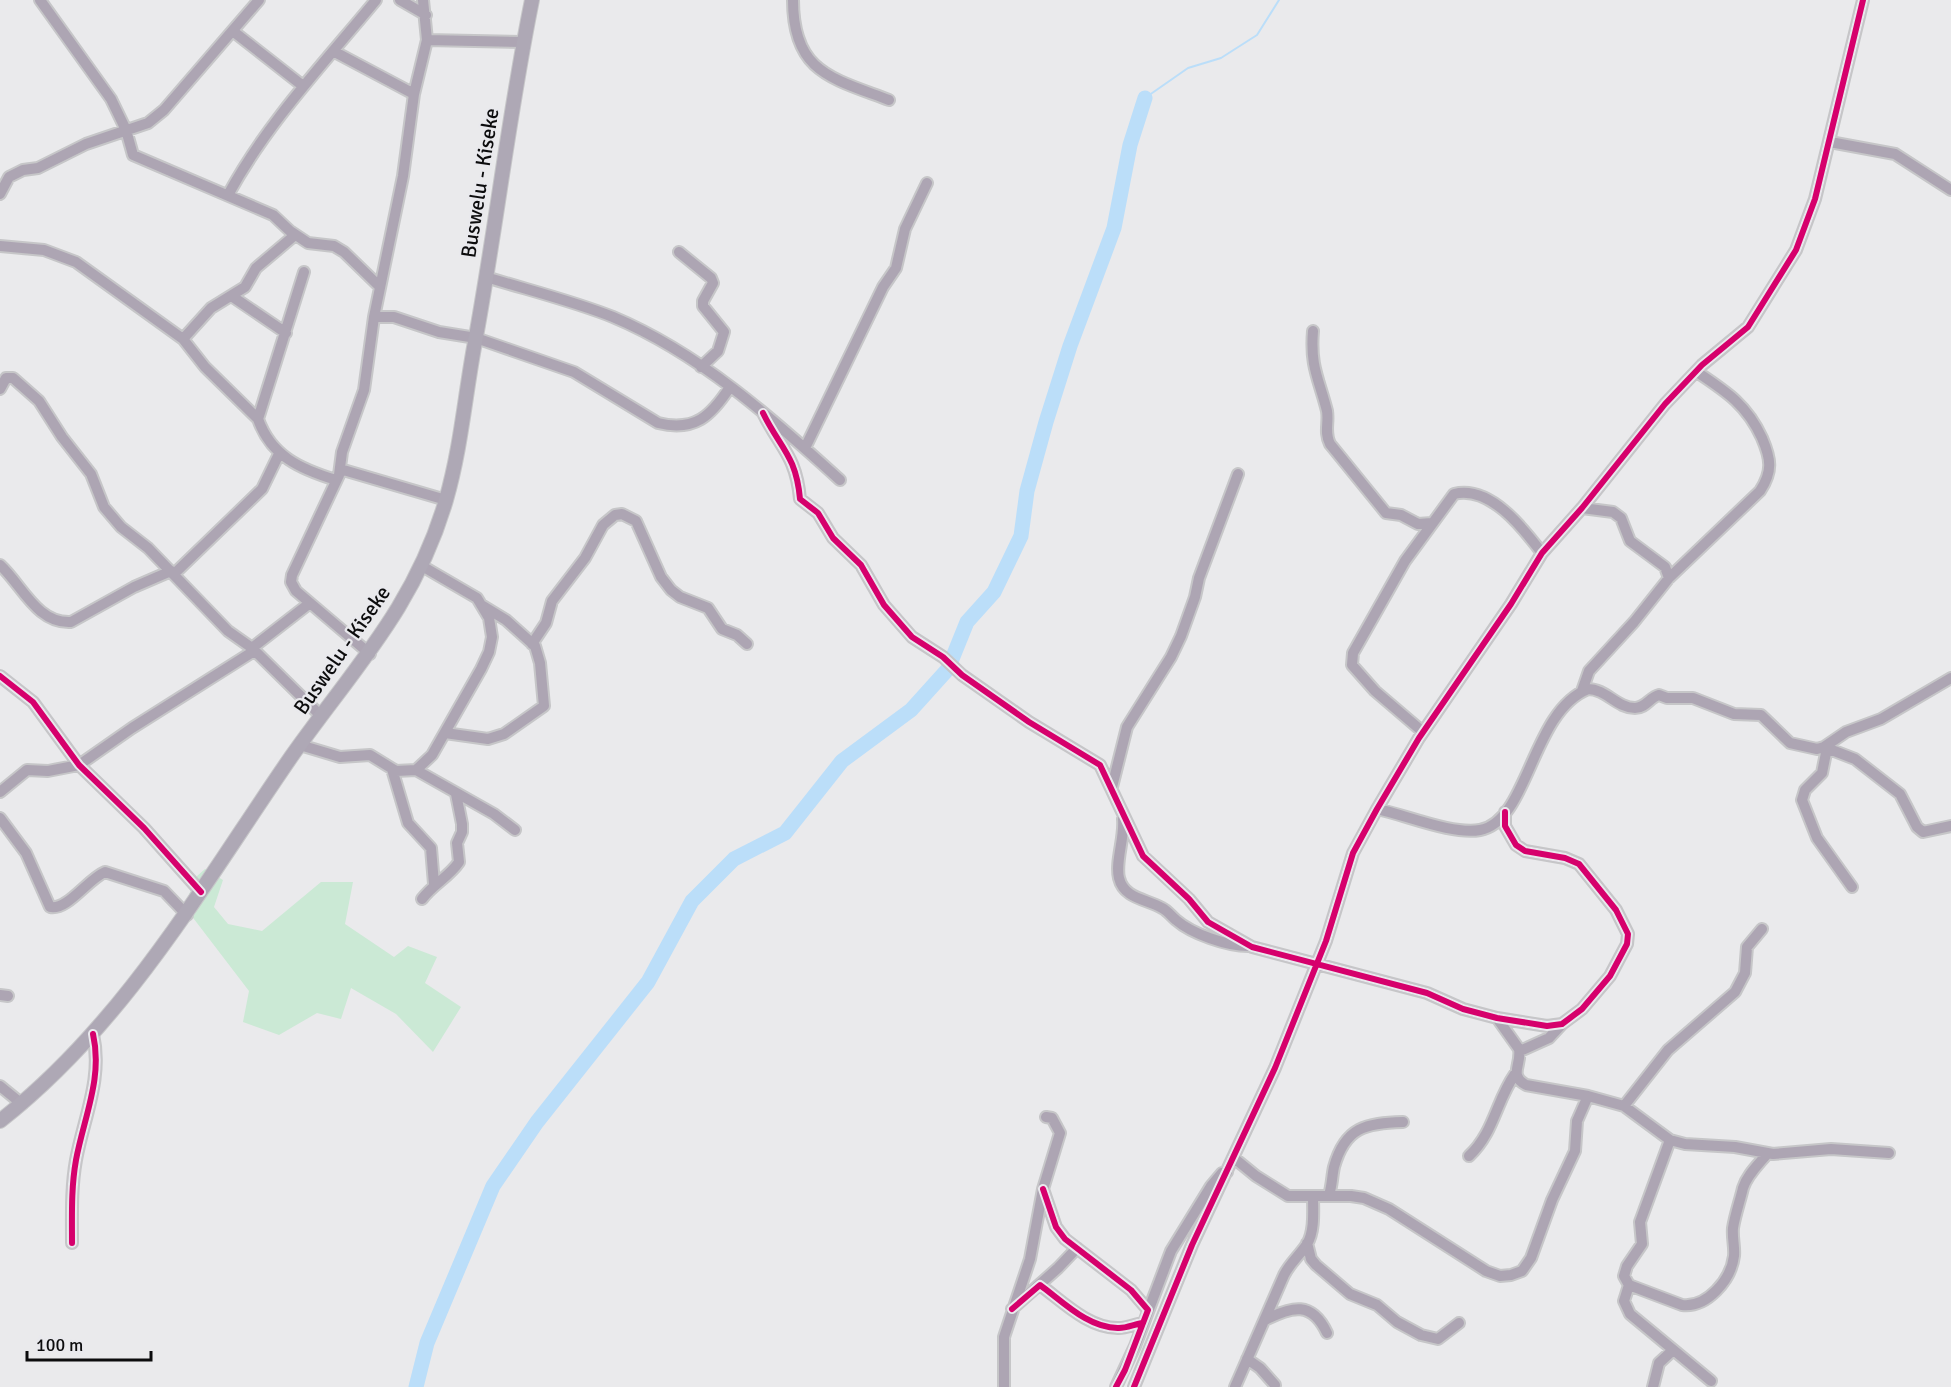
<svg xmlns="http://www.w3.org/2000/svg" width="1951" height="1387" font-family="Signika,sans-serif">
<style>
.green{fill:#cbe9d5}
.lines{fill:none;stroke-linecap:round;stroke-linejoin:round}
.stream{stroke:#bbdef9;stroke-width:2}
.river{stroke:#bbdef9;stroke-width:15}
.minor-casing{stroke:#c6c6c8;stroke-width:14}
.major-casing{stroke:#c6c6c8;stroke-width:16}
.minor{stroke:#ada5b3;stroke-width:10}
.major{stroke:#aea8b5;stroke-width:14}
.cycleway-casing{stroke:#e9e9ed;stroke-width:10}
.cycleway{stroke:#d6006c;stroke-width:6}
.labels{text-anchor:middle;dominant-baseline:central;stroke-width:4.5;stroke-linejoin:round;paint-order:stroke}
.street-label{font-size:21px;fill:#0c0c0d;stroke:#e9e9ed}
</style>
<rect width="100%" height="100%" fill="#eaeaec"/>
<!-- green -->
<path class="green" d="M 205,869 L 223,880 L 214,907 L 228,924 L 262,931 L 321,882 L 353,882 L 345,924 L 394,957 L 408,946 L 437,957 L 425,983 L 461,1007 L 433,1052 L 396,1014 L 351,988 L 341,1019 L 317,1013 L 279,1035 L 243,1022 L 249,991 L 184,906 L 197,876 Z"/>
<g class="lines">
<!-- stream -->
<path class="stream" d="M 1145,98 L 1188,68 L 1221,58 L 1257,35 L 1279,0"/>
<!-- river -->
<path class="river" d="M 416,1387 L 427,1343 L 493,1186 L 537,1122 L 648,982 L 692,901 L 734,859 L 785,833 L 842,761 L 911,710 L 948,669 L 967,622 L 994,592 L 1021,536 L 1027,491 L 1046,422 L 1070,346 L 1114,228 L 1130,145 L 1145,98"/>
<!-- minor casing -->
<g class="minor-casing">
<path id="minor" d="M 40,0 L 111,99 L 126,130 L 133,155 L 273,215 L 290,231 L 308,243 L 334,246 L 344,252 L 380,287
M 400,0 L 426,15
M 793,0 C 793,72 831,78 889,100
M 234,32 L 303,86
M 427,40 L 523,42
M 333,51 L 414,94
M 1830,142 L 1895,154 L 1951,190
M 0,194 L 9,177 L 23,170 L 38,168 L 86,144 L 148,123 L 164,110 L 259,0
M 228,195 C 267,123 324,63 376,0
M 0,246 L 44,250 L 76,262 L 183,339 L 205,367 L 258,419
M 679,252 L 711,278 L 713,283 L 703,301 L 703,306 L 724,332 L 718,351 L 701,367
M 304,272 L 258,419 C 271,456 300,469 336,480
M 486,277 C 528,290 573,301 613,317 C 699,353 772,418 840,480
M 233,297 L 286,333
M 374,317 L 394,317 L 439,332 L 476,338 L 574,372 L 658,423 C 695,432 711,416 730,387
M 1313,331 C 1310,367 1319,379 1327,411 C 1329,423 1324,432 1330,444 L 1386,513 L 1401,515 L 1418,524 L 1432,523
M 183,339 L 211,308 L 245,287 L 256,268 L 295,235
M 0,389 L 6,378 L 13,378 L 39,401 L 62,437 L 91,474 L 104,507 L 121,527 L 148,548 L 228,631 L 252,648 L 321,716
M 763,413 C 780,448 796,455 800,499 L 818,513 L 833,538 L 861,565 L 884,605 L 912,637 L 943,657 L 962,675 L 1029,722 L 1100,765 L 1143,856 L 1189,899 L 1208,922 L 1252,947 L 1427,993 L 1463,1009 L 1497,1018 L 1547,1026 L 1562,1024 L 1582,1009 L 1610,976 L 1627,944 L 1628,934 L 1616,910 L 1579,864 L 1565,858 L 1525,851 L 1516,845 L 1505,826 L 1505,812
M 805,448 L 883,287 L 896,268 L 905,229 L 927,183
M 340,469 L 446,500
M 1582,508 L 1613,512 L 1621,518 L 1630,541 L 1665,567 L 1669,578
M 0,565 C 22,585 37,624 71,622 L 134,587 L 171,571
M 174,574 L 262,489 L 279,454
M 532,644 L 546,623 L 552,601 L 585,558 L 603,525 L 615,515 L 622,514 L 636,521 L 661,577 L 671,590 L 680,597 L 708,608 L 722,629 L 737,635 L 747,644
M 252,648 L 310,603
M 370,654 L 296,591 L 291,582 L 292,575 L 339,475 L 342,452 L 364,390 L 374,317 L 403,176 L 414,94 L 427,40 L 423,0
M 0,676 L 33,702 L 79,765 L 144,828 L 201,892
M 1582,691 L 1589,671 L 1634,622 L 1669,578 L 1760,491 C 1773,471 1771,459 1762,438 C 1747,405 1727,392 1697,372
M 1423,732 L 1375,691 L 1352,665 L 1353,653 L 1405,561 L 1454,494 C 1490,485 1523,528 1542,553
M 445,733 L 488,739 L 504,734 L 544,706 L 540,663 L 535,646 L 506,620 L 483,606
M 300,745 L 340,757 L 370,755 L 396,771 L 416,770 L 432,755 L 481,669 L 489,652 L 492,637 L 489,618 L 477,598 L 422,566
M 1824,747 L 1855,759 L 1900,794 L 1917,827 L 1923,832 L 1951,826
M 1827,748 L 1822,773 L 1805,790 L 1802,800 L 1817,838 L 1852,887
M 392,769 L 408,823 L 431,848 L 434,884
M 416,770 L 494,814 L 515,830
M 1112,787 L 1127,727 L 1171,657 L 1181,636 L 1195,597 L 1199,578 L 1238,474
M 0,792 L 27,770 L 48,771 L 79,765 L 132,728 L 254,651
M 1377,809 C 1406,815 1452,835 1480,830 C 1529,821 1531,712 1588,689 C 1606,689 1617,708 1635,708 C 1646,708 1650,697 1659,695 L 1667,698 L 1693,698 L 1734,714 L 1761,715 L 1790,743 L 1817,749 L 1824,747 L 1846,732 L 1881,719 L 1951,678
M 0,818 L 26,853 L 50,907 C 67,911 88,879 105,872 L 164,891 L 187,915
M 1123,819 C 1125,837 1115,862 1119,878 C 1124,899 1147,899 1162,908 C 1168,911 1171,916 1176,920 C 1192,934 1227,946 1248,946
M 422,899 C 433,884 449,877 459,862 L 457,843 L 462,832 L 462,824 L 456,794
M 0,995 L 8,996
M 1497,1018 L 1519,1049 C 1522,1065 1508,1075 1526,1085 L 1588,1096 L 1624,1106 L 1670,1140 L 1685,1144 L 1735,1147 L 1773,1154 L 1831,1149 L 1889,1153
M 1520,1051 L 1549,1038 L 1562,1024
M 0,1086 L 22,1104
M 1624,1106 L 1668,1050 L 1735,992 L 1745,973 L 1747,947 L 1762,929
M 1670,1140 L 1640,1222 L 1642,1244 L 1627,1266 L 1624,1276 L 1629,1285 L 1682,1305 C 1707,1308 1731,1280 1734,1256 C 1735,1247 1732,1238 1733,1228 C 1735,1215 1740,1201 1743,1188 C 1747,1175 1758,1165 1767,1154
M 1469,1156 C 1494,1133 1496,1101 1515,1074
M 1234,1158 L 1256,1176 L 1288,1196 L 1351,1196 L 1364,1198 L 1389,1209 L 1486,1271 L 1500,1276 L 1511,1275 L 1522,1271 L 1531,1258 L 1552,1200 L 1575,1151 L 1577,1121 L 1588,1096
M 1043,1189 L 1056,1227 L 1065,1239 L 1131,1290 L 1148,1310
M 1329,1195 C 1332,1186 1332,1176 1334,1167 C 1345,1127 1366,1123 1403,1122
M 72,1243 C 72,1215 71,1188 76,1160 C 84,1117 103,1078 93,1034
M 1307,1243 L 1311,1259 L 1316,1265 L 1350,1294 L 1377,1305 L 1397,1322 L 1421,1335 L 1438,1339 L 1459,1323
M 1040,1285 C 1062,1301 1089,1329 1119,1328 C 1127,1328 1135,1324 1143,1323
M 1629,1285 L 1624,1301 L 1630,1314 L 1711,1381
M 1012,1309 L 1058,1268 L 1077,1248
M 1265,1320 C 1292,1306 1312,1301 1327,1333
M 1247,1359 L 1260,1368 L 1275,1385
M 1004,1387 L 1004,1337 L 1030,1259 L 1043,1189 L 1060,1133 L 1052,1118 L 1046,1117
M 1116,1387 L 1135,1346 L 1171,1251 L 1211,1186 L 1222,1173 L 1227,1172
M 1134,1387 L 1192,1245 L 1275,1068 L 1326,941 L 1353,853 L 1377,809 L 1419,738 L 1511,604 L 1542,553 L 1582,508 L 1665,404 L 1702,365 L 1748,327 L 1796,250 L 1815,199 L 1863,0
M 1235,1387 L 1284,1275 C 1290,1263 1300,1255 1307,1244 C 1315,1231 1313,1210 1313,1196
M 1653,1387 L 1659,1363 L 1672,1351"/>
</g>
<!-- major casing -->
<g class="major-casing">
<path id="major" d="M 0,1121 C 125,1023 202,886 291,757 C 353,669 415,607 446,500 C 461,448 465,395 475,342 C 496,228 509,113 532,0"/>
</g>
<!-- minor -->
<use href="#minor" class="minor"/>
<!-- major -->
<use href="#major" class="major"/>
<!-- cycleway casing -->
<g class="cycleway-casing">
<path id="cycleway" d="M 763,413 C 780,448 796,455 800,499 L 818,513 L 833,538 L 861,565 L 884,605 L 912,637 L 943,657 L 962,675 L 1029,722 L 1100,765 L 1143,856 L 1189,899 L 1208,922 L 1252,947 L 1427,993 L 1463,1009 L 1497,1018 L 1547,1026 L 1562,1024 L 1582,1009 L 1610,976 L 1627,944 L 1628,934 L 1616,910 L 1579,864 L 1565,858 L 1525,851 L 1516,845 L 1505,826 L 1505,812
M 0,676 L 33,702 L 79,765 L 144,828 L 201,892
M 1043,1189 L 1056,1227 L 1065,1239 L 1131,1290 L 1148,1310 L 1125,1370 L 1116,1387
M 72,1243 C 72,1215 71,1188 76,1160 C 84,1117 103,1078 93,1034
M 1012,1309 L 1040,1285 C 1062,1301 1089,1329 1119,1328 C 1127,1328 1135,1324 1143,1323
M 1134,1387 L 1192,1245 L 1275,1068 L 1326,941 L 1353,853 L 1377,809 L 1419,738 L 1511,604 L 1542,553 L 1582,508 L 1665,404 L 1702,365 L 1748,327 L 1796,250 L 1815,199 L 1863,0"/>
</g>
<!-- cycleway -->
<use href="#cycleway" class="cycleway"/>
</g>
<g class="labels">
<!-- street labels -->
<g class="street-label">
<text transform="translate(480 183) rotate(-81)">Buswelu - Kiseke</text>
<text transform="translate(342 650) rotate(-55)">Buswelu - Kiseke</text>
</g>
</g>
<!-- scale -->
<path d="M27 1351v9h124v-9" fill="none" stroke="#0c0c0d" stroke-width="3"/>
<text x="36" y="1351" font-size="18" fill="#0c0c0d" stroke="#e9e9ed" stroke-width="4.5" paint-order="stroke">100 m</text>
</svg>
